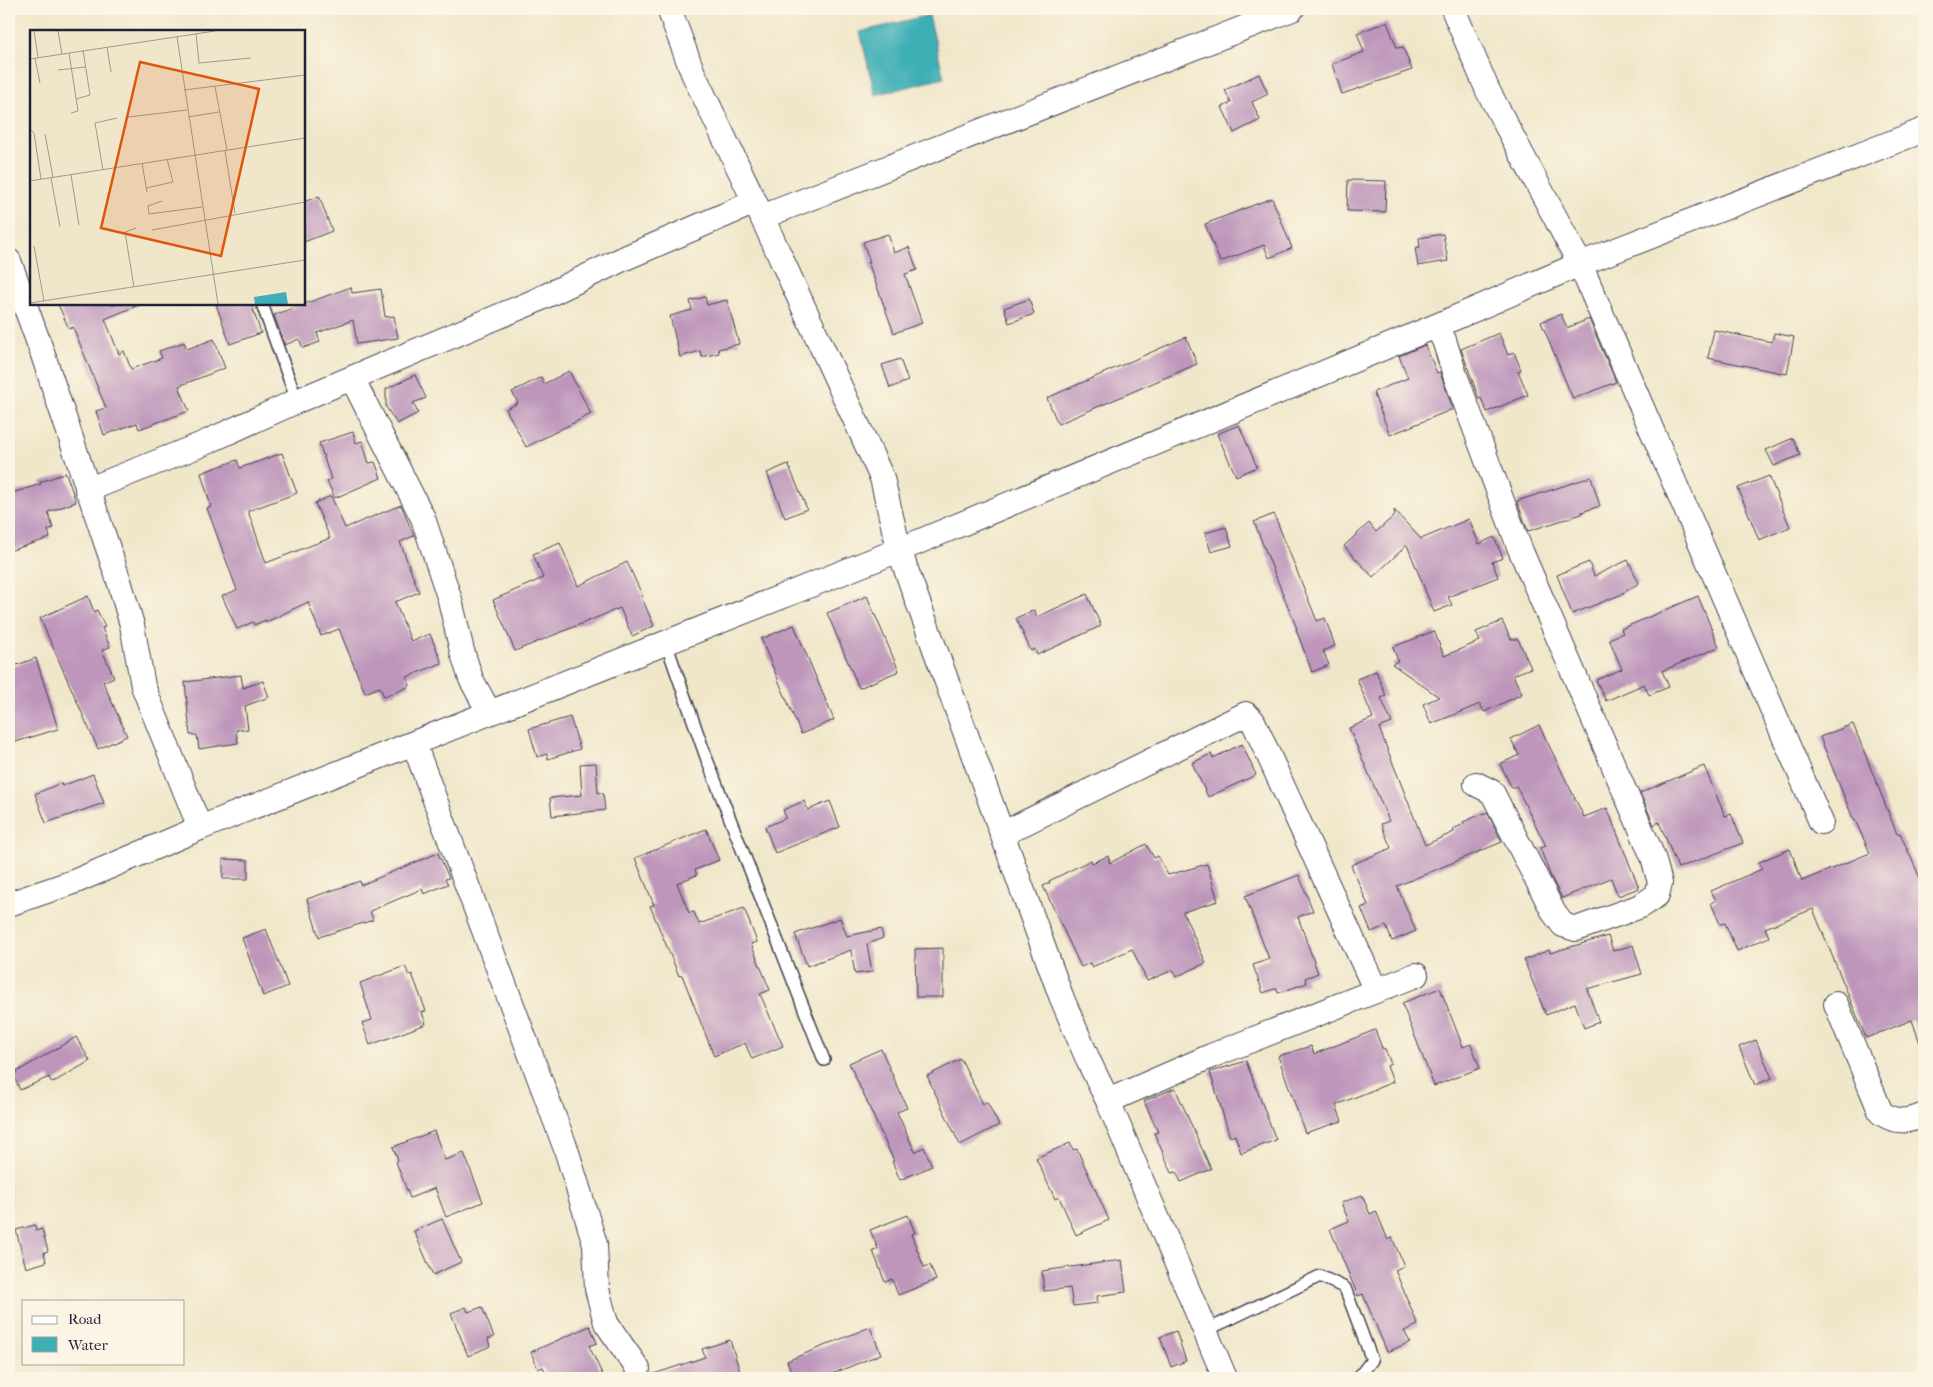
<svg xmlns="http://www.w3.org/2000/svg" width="1933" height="1387" font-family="'IM FELL French Canon',serif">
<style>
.water{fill:#3dafb5;stroke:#306878}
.building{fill:#be96bb}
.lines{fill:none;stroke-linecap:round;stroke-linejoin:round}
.service-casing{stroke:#414050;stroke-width:14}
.minor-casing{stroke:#414050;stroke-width:26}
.service{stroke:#fff;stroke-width:11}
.minor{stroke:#fff;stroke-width:24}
.inset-road{fill:none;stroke:#9e9891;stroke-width:1}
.view{fill:#de560e;fill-opacity:0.15;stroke:#de560e;stroke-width:2.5}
.inset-edge{fill:none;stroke:#22223b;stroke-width:2.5}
</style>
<rect width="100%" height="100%" fill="#fcf5e5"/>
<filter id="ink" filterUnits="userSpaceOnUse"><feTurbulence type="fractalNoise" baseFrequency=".02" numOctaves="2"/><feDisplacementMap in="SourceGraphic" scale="10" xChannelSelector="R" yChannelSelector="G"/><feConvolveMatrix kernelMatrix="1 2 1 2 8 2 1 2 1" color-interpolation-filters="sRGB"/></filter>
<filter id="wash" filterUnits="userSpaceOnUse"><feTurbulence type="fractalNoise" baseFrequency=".0096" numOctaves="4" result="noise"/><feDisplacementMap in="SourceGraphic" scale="20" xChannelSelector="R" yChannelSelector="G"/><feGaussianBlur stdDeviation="1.12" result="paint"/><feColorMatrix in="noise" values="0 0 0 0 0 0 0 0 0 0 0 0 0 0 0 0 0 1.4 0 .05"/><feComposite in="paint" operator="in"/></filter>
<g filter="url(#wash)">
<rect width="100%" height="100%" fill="#f0e7ca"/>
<!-- water -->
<path class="water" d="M 929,15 L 944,78 L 875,95 L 860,32 Z"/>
<g id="blocks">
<!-- building -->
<path class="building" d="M 1387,22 L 1397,48 L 1403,47 L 1412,70 L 1342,94 L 1332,64 L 1364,52 L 1357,33 Z
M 1259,74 L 1268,94 L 1252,102 L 1260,120 L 1234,133 L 1222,107 L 1231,103 L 1225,90 Z
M 1348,180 L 1386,181 L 1385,212 L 1347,211 Z
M 319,196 L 332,231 L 304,242 L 304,202 Z
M 1272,198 L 1292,248 L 1269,258 L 1264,245 L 1220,262 L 1205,224 Z
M 888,234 L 894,253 L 909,247 L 917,270 L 905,274 L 922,323 L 894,333 L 868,262 L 870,262 L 863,242 Z
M 1443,234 L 1448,261 L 1418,266 L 1415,248 L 1420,247 L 1419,238 Z
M 351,287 L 352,293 L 381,289 L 385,317 L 394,316 L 398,338 L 357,344 L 353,320 L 317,333 L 320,342 L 303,348 L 299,339 L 285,345 L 274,315 Z
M 705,297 L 707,305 L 727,300 L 739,344 L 718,349 L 719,353 L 702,357 L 700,351 L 680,357 L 670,316 L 692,310 L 690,301 Z
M 1029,299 L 1034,314 L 1009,323 L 1004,308 Z
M 58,304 L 141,304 L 105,319 L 119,354 L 124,351 L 131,369 L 162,358 L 159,351 L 184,342 L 187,349 L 214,339 L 225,368 L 179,386 L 189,411 L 139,429 L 137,423 L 104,435 L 96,411 L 106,408 L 73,327 L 69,329 Z
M 216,304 L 251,304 L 261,333 L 230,344 Z
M 1561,314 L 1567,328 L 1589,319 L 1616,382 L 1573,399 L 1541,322 Z
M 1714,330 L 1772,342 L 1774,333 L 1794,337 L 1787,374 L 1708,358 Z
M 1499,333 L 1508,355 L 1514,352 L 1521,370 L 1518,371 L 1528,395 L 1487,412 L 1481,398 L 1479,399 L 1461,349 Z
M 1186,337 L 1197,364 L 1058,424 L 1047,398 Z
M 1425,345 L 1437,373 L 1440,372 L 1453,409 L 1390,435 L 1373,392 L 1408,378 L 1399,356 Z
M 900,359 L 908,381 L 890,388 L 882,365 Z
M 569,371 L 591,414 L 526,447 L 506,409 L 518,403 L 512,392 L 541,377 L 544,384 Z
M 415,375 L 426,398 L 413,403 L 418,413 L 397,424 L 386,407 L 386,389 Z
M 1239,425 L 1257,467 L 1236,476 L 1217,434 Z
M 353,432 L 356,443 L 362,441 L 369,463 L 375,462 L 381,478 L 335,498 L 327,481 L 331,479 L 319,443 Z
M 1793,438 L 1800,455 L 1774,466 L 1766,450 Z
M 282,453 L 297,493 L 248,511 L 266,563 L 330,538 L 315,503 L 331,496 L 345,528 L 401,505 L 414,536 L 400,542 L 419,592 L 395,602 L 411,641 L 430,634 L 442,663 L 407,677 L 410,686 L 384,697 L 380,687 L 365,693 L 339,629 L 321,636 L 308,602 L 266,622 L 266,620 L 254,625 L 253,622 L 237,629 L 222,596 L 237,590 L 207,508 L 211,507 L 201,473 L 237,460 L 240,468 Z
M 788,464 L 807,509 L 785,518 L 767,473 Z
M 66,473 L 76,502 L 48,512 L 53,528 L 48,530 L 50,538 L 9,551 L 9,494 L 41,484 L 40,482 Z
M 1769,476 L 1790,527 L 1759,540 L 1738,488 Z
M 1591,477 L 1600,506 L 1582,512 L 1582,514 L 1528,531 L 1517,501 Z
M 1394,510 L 1421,539 L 1469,519 L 1479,544 L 1494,537 L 1503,558 L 1492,562 L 1498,577 L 1448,597 L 1452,605 L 1434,612 L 1407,545 L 1373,577 L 1344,546 L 1369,523 L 1376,532 L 1395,515 Z
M 1274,514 L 1317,621 L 1325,618 L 1335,646 L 1323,651 L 1329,665 L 1312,672 L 1296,629 L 1297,629 L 1254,522 Z
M 1226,527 L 1232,546 L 1211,552 L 1205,533 Z
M 560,543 L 578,586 L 627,562 L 643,597 L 642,598 L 654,626 L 632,636 L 620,608 L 515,651 L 493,600 L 543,578 L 533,554 Z
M 1628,560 L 1639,583 L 1620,595 L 1572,614 L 1557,575 L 1589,562 L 1594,576 Z
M 1087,594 L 1101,626 L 1037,655 L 1035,649 L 1031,651 L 1016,618 L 1034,610 L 1037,617 Z
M 88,596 L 94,612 L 97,610 L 105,627 L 102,628 L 110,647 L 102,650 L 114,677 L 103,682 L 127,736 L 98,749 L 40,618 Z
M 867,596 L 899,671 L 859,688 L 827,613 Z
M 1698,596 L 1719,647 L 1662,671 L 1669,687 L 1649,695 L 1644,684 L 1606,701 L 1596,680 L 1622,669 L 1609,639 L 1623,633 L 1621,629 Z
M 1502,621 L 1511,639 L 1518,639 L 1531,668 L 1513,675 L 1522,694 L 1484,712 L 1480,704 L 1431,724 L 1423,704 L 1439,697 L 1392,664 L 1398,661 L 1393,647 L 1434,631 L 1444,656 L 1480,641 L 1476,632 Z
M 794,625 L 834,720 L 801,734 L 761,639 Z
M 36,658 L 58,729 L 9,744 L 9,668 Z
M 1376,671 L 1386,696 L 1381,698 L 1392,723 L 1379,728 L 1425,845 L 1454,832 L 1453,829 L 1464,824 L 1463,822 L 1487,812 L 1502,842 L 1397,886 L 1416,931 L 1392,941 L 1386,926 L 1371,932 L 1361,908 L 1368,905 L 1351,865 L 1391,848 L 1381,824 L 1389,821 L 1349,728 L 1373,718 L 1357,679 Z
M 241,675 L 243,688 L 263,681 L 269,697 L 245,706 L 248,729 L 236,730 L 238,743 L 199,749 L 197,735 L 190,735 L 185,682 Z
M 570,717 L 580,749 L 548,759 L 547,754 L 537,757 L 529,729 Z
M 1853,724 L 1897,834 L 1900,833 L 1924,887 L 1924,1049 L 1922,1049 L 1912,1020 L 1866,1038 L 1813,909 L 1765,928 L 1769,937 L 1737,951 L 1725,923 L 1720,924 L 1711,903 L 1716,900 L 1711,891 L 1762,869 L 1759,862 L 1790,849 L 1802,881 L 1870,853 L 1855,820 L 1854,821 L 1820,737 Z
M 1539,725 L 1584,817 L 1607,808 L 1639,888 L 1618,896 L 1611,878 L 1562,898 L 1551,877 L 1540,848 L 1546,846 L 1516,786 L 1512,788 L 1500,764 L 1519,755 L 1511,739 Z
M 1242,744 L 1256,775 L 1208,797 L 1192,763 L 1211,754 L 1213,758 Z
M 596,763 L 598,793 L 603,793 L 605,810 L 552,816 L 550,798 L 582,795 L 580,764 Z
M 1704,766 L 1725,816 L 1731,814 L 1743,843 L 1678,868 L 1659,822 L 1654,825 L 1640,793 Z
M 93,774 L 104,803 L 46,823 L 35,794 L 61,783 L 62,786 Z
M 804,801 L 808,810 L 830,801 L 840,827 L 775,853 L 765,827 L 786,818 L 783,810 Z
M 706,829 L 719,860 L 695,870 L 697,875 L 677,883 L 689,913 L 694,912 L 699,924 L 744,908 L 757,942 L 751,944 L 770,990 L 760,994 L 783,1046 L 752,1059 L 745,1043 L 714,1056 L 682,975 L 679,976 L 650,906 L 654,905 L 635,858 Z
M 1146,844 L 1154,858 L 1158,856 L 1168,875 L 1207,864 L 1218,901 L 1183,912 L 1206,963 L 1176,977 L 1173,970 L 1147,981 L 1132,949 L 1092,967 L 1090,963 L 1081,967 L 1043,886 L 1050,883 L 1049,881 L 1091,860 L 1092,863 L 1108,856 L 1110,863 Z
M 438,853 L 449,878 L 445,879 L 448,884 L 424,894 L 422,889 L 370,911 L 373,920 L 319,937 L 307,899 L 360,881 L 361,885 Z
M 223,859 L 248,860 L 248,879 L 223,879 Z
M 1299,875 L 1313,911 L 1298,917 L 1318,973 L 1305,978 L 1307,983 L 1278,993 L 1277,988 L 1263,993 L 1253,965 L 1269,959 L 1245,896 Z
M 840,918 L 847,936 L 881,929 L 883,938 L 867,944 L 872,972 L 855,974 L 851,950 L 807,966 L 795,934 Z
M 266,929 L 288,986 L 263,996 L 242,938 Z
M 1608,936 L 1613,951 L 1633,945 L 1642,974 L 1587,989 L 1599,1022 L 1584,1028 L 1575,1003 L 1546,1015 L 1524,960 L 1549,950 L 1550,953 Z
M 943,948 L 943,997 L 916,997 L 915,949 Z
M 405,966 L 409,975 L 412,974 L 426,1011 L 422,1012 L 426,1024 L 370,1045 L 362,1023 L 372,1020 L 360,983 Z
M 1440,988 L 1463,1047 L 1471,1044 L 1480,1068 L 1434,1086 L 1402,1003 Z
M 1375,1030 L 1382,1048 L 1385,1049 L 1391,1064 L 1387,1066 L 1393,1082 L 1336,1105 L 1342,1121 L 1305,1133 L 1278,1056 L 1311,1046 L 1314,1054 Z
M 76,1037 L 90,1061 L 52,1083 L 49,1077 L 20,1090 L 13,1074 Z
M 1756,1040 L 1772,1078 L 1755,1085 L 1739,1047 Z
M 881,1049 L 907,1108 L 897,1112 L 915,1152 L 924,1147 L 932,1166 L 900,1180 L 892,1161 L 894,1161 L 849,1063 Z
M 961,1059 L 983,1104 L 987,1102 L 999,1125 L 960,1145 L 927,1076 Z
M 1246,1061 L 1276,1140 L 1241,1153 L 1235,1135 L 1230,1137 L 1210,1072 Z
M 1175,1088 L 1211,1169 L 1181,1182 L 1176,1172 L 1172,1173 L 1154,1133 L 1158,1132 L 1144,1101 Z
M 434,1131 L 445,1160 L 464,1153 L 483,1202 L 446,1217 L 435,1188 L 410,1198 L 396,1162 L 398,1160 L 393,1147 Z
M 1070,1143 L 1073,1150 L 1077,1149 L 1109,1220 L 1076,1235 L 1059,1197 L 1055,1199 L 1036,1158 Z
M 1362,1195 L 1370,1214 L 1376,1211 L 1388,1240 L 1392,1237 L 1404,1266 L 1395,1270 L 1418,1325 L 1404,1331 L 1410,1342 L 1387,1352 L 1363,1294 L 1358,1296 L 1330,1229 L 1349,1221 L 1341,1203 Z
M 908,1215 L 915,1233 L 911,1234 L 924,1267 L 930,1265 L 936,1280 L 898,1295 L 892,1279 L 885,1282 L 873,1251 L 878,1249 L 870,1230 Z
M 442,1219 L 461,1262 L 433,1275 L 414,1231 Z
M 35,1225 L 36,1231 L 42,1229 L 48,1251 L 44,1252 L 46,1262 L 26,1268 L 16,1230 Z
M 1122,1260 L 1126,1292 L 1097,1296 L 1098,1303 L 1073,1306 L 1070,1288 L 1044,1291 L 1042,1271 Z
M 466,1307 L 468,1312 L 482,1307 L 494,1337 L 488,1339 L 490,1346 L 468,1356 L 451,1313 Z
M 590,1326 L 597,1343 L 589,1346 L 604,1378 L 548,1378 L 543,1367 L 538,1369 L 531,1352 Z
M 870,1327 L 881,1354 L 822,1378 L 794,1378 L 787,1361 Z
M 1176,1331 L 1186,1361 L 1171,1367 L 1160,1337 Z
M 730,1340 L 742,1378 L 651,1378 L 651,1375 L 705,1357 L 702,1349 Z"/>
</g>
</g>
<g filter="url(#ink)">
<use href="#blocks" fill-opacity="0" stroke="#414050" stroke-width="1"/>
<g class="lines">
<!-- service casing -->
<g class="service-casing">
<path id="service" d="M 262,304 L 297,401
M 666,643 L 706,757 L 824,1060
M 1205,1331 L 1320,1276 L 1345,1288 L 1372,1360 L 1358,1378"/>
</g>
<!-- minor casing -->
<g class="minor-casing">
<path id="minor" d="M 669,9 L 693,73 L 762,217 L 882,478 L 899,550 L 1061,996 L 1089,1062 L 1108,1101 L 1225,1378
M 1453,9 L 1488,91 L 1580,264 L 1821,822
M 762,217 L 1292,9
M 9,261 L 42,352 L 120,584 L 132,625 L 143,686 L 200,828
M 1436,326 L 1444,340 L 1455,375 L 1520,549 L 1653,857 L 1660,883 L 1657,895 L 1641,906 L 1576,929 L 1563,925 L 1554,913 L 1492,792 L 1476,784
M 352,378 L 423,518 L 450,600 L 462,651 L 471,679 L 489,712
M 87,490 L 200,445 L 297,401 L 533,302 L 625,258 L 755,202
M 414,744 L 566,1149 L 595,1244 L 597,1289 L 606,1323 L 638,1369
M 1002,834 L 1246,714 L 1253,721 L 1376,991
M 9,904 L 76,881 L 200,828 L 899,550 L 1436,326 L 1580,264 L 1924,130
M 1836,1004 L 1881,1113 C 1896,1123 1908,1122 1924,1115
M 1108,1101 L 1211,1056 L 1416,975"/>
</g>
<!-- service -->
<use href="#service" class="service"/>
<!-- minor -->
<use href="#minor" class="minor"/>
</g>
</g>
<!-- overview -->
<g transform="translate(30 30)">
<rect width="275" height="275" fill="#f0e7ca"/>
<path d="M 256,262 L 258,274 L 225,274 L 224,267 Z" fill="#3dafb5"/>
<path class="inset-road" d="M 4,1 L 8,27M 28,1 L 32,24M 166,4 L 169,33 L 221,28M 147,7 L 188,274M 77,17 L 81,42M 39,23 L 48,81 L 41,83M 5,28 L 10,53M 0,29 L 185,1M 28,40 L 55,37M 185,57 L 197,120M 154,60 L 275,45M 46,69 L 60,65 L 53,20M 98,87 L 157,80M 158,87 L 189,82M 0,99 L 4,103 L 11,149M 15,104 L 23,147M 195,121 L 205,183M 112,133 L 117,162M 73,140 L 65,93 L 87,88M 41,145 L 49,195M 21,148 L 30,197M 0,151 L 275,108M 116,158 L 143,152 L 137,129M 132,171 L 118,176 L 119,184 L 172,177M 122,200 L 275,172M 4,216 L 14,271M 104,257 L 95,202 L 106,198M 0,273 L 275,230"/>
<path class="view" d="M 110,32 L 229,59 L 191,226 L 71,198 Z"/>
<rect width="275" height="275" class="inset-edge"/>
</g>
<!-- margin -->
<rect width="1933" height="1387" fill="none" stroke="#fcf5e5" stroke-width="30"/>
<!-- legend -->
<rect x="22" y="1300" width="162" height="65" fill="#fcf5e5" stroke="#a5a1a1"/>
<rect x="32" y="1316" width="25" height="8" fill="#ffffff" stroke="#a5a1a1"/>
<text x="68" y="1324" font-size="15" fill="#22223b">Road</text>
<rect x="32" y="1337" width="25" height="15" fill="#3dafb5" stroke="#a5a1a1"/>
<text x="68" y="1350" font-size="15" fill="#22223b">Water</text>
</svg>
